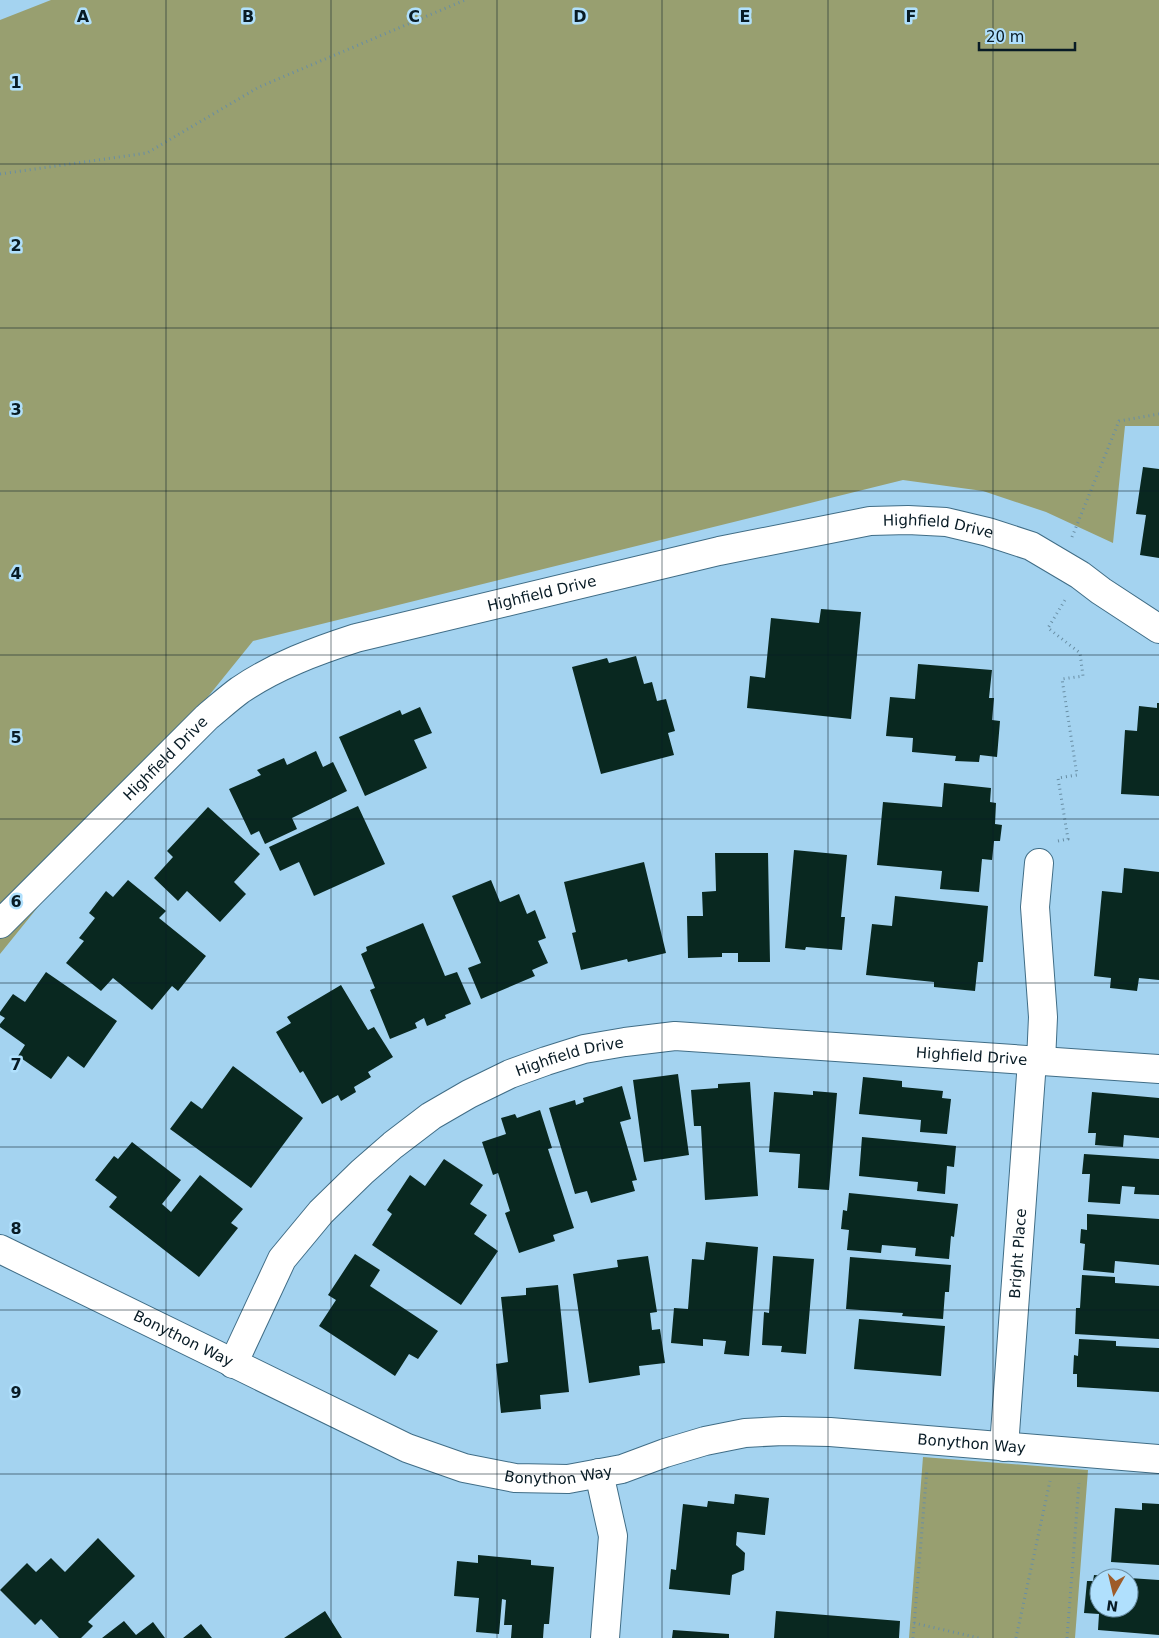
<svg xmlns="http://www.w3.org/2000/svg" width="1159" height="1638" font-family="'DejaVu Sans',sans-serif">
<style>
.green{fill:#989f70}
.building{fill:#092820}
.lines{fill:none;stroke-linecap:round;stroke-linejoin:round}
.minor-casing{stroke:#406d86;stroke-width:30}
.path{stroke:#698ea4;stroke-width:3;stroke-dasharray:1 4;stroke-linecap:butt}
.minor{stroke:#fff;stroke-width:28}
.grid{fill:none;stroke:#081b25;stroke-width:1;stroke-opacity:0.55}
.labels{text-anchor:middle;dominant-baseline:central;stroke-width:5;stroke-linejoin:round;paint-order:stroke}
.street-label{font-size:15px;fill:#081b25;stroke:#b0e0fd}
.grid-label{font-size:16px;text-anchor:middle;font-weight:bold;fill:#081b25;stroke:#b0e0fd;stroke-width:5;stroke-linejoin:round;paint-order:stroke}
</style>
<rect width="100%" height="100%" fill="#a4d3f0"/>
<!-- green -->
<path class="green" d="M 51,0 L 1159,0 L 1159,426 L 1125,426 L 1113,543 L 1046,512 L 983,491 L 903,480 L 253,641 L 0,954 L 0,20 Z
M 923,1457 L 1088,1470 L 1075,1638 L 909,1638 Z"/>
<!-- building -->
<path class="building" d="M 1143,467 L 1159,469 L 1159,558 L 1140,555 L 1146,515 L 1136,514 Z
M 821,609 L 861,612 L 851,719 L 747,708 L 750,676 L 765,678 L 771,618 L 819,623 Z
M 636,656 L 644,684 L 652,682 L 657,701 L 666,699 L 675,731 L 668,733 L 674,755 L 601,774 L 572,667 L 607,658 L 609,663 Z
M 918,664 L 992,670 L 989,698 L 994,698 L 992,720 L 1000,721 L 997,757 L 980,755 L 979,762 L 955,761 L 956,756 L 912,752 L 913,738 L 886,736 L 890,697 L 915,699 Z
M 1157,703 L 1159,703 L 1159,796 L 1121,794 L 1125,730 L 1137,731 L 1139,706 L 1157,708 Z
M 420,707 L 432,733 L 414,740 L 427,768 L 365,796 L 339,737 L 400,710 L 402,715 Z
M 316,751 L 323,767 L 333,762 L 347,791 L 292,818 L 297,829 L 265,844 L 259,831 L 251,835 L 229,789 L 261,775 L 257,770 L 284,758 L 287,765 Z
M 944,783 L 991,788 L 990,802 L 996,803 L 995,824 L 1002,825 L 1000,841 L 994,841 L 992,860 L 982,859 L 979,892 L 940,889 L 942,871 L 877,865 L 883,802 L 942,807 Z
M 358,806 L 385,864 L 314,896 L 299,862 L 280,871 L 269,847 Z
M 208,807 L 260,854 L 234,882 L 246,894 L 220,922 L 187,891 L 178,901 L 154,878 L 173,857 L 167,851 Z
M 794,850 L 847,855 L 841,917 L 845,917 L 842,950 L 806,947 L 805,950 L 785,948 Z
M 715,853 L 768,853 L 770,962 L 738,962 L 738,953 L 722,953 L 722,957 L 688,958 L 687,916 L 703,916 L 702,892 L 716,891 Z
M 644,862 L 666,953 L 628,962 L 627,959 L 581,970 L 572,933 L 576,932 L 564,882 Z
M 1124,868 L 1159,872 L 1159,980 L 1139,978 L 1137,991 L 1110,988 L 1111,978 L 1094,976 L 1102,891 L 1122,893 Z
M 128,880 L 166,911 L 159,918 L 206,956 L 178,991 L 172,986 L 152,1010 L 113,978 L 101,991 L 66,963 L 84,941 L 79,938 L 95,918 L 89,913 L 106,891 L 113,897 Z
M 491,880 L 500,902 L 519,894 L 527,914 L 535,910 L 546,938 L 538,941 L 548,963 L 532,970 L 535,976 L 481,999 L 468,968 L 481,963 L 452,896 Z
M 895,896 L 988,906 L 983,962 L 978,962 L 975,991 L 934,987 L 934,982 L 866,975 L 872,924 L 892,926 Z
M 423,923 L 445,976 L 457,972 L 471,1004 L 445,1015 L 446,1018 L 427,1026 L 424,1018 L 415,1023 L 417,1028 L 390,1039 L 370,990 L 375,988 L 361,954 L 367,951 L 366,947 Z
M 46,972 L 117,1021 L 84,1068 L 68,1056 L 51,1079 L 18,1056 L 25,1045 L 0,1027 L 0,1024 L 5,1018 L 0,1015 L 0,1012 L 13,994 L 25,1002 Z
M 341,985 L 368,1030 L 374,1027 L 393,1057 L 368,1072 L 371,1077 L 354,1087 L 356,1092 L 341,1101 L 338,1095 L 322,1104 L 303,1071 L 300,1073 L 276,1032 L 291,1023 L 287,1017 Z
M 233,1066 L 303,1118 L 251,1188 L 170,1129 L 191,1101 L 202,1109 Z
M 678,1074 L 689,1155 L 644,1162 L 633,1080 Z
M 863,1077 L 902,1081 L 902,1087 L 943,1091 L 942,1098 L 951,1099 L 947,1134 L 920,1132 L 921,1120 L 859,1114 Z
M 750,1082 L 758,1196 L 705,1200 L 701,1126 L 694,1126 L 691,1090 L 718,1088 L 718,1084 Z
M 622,1086 L 631,1119 L 620,1122 L 637,1180 L 632,1181 L 635,1191 L 591,1203 L 587,1191 L 575,1194 L 549,1108 L 575,1100 L 576,1105 L 584,1102 L 583,1098 Z
M 813,1091 L 837,1093 L 829,1190 L 798,1188 L 800,1154 L 769,1152 L 774,1092 L 813,1095 Z
M 1092,1092 L 1159,1098 L 1159,1138 L 1124,1135 L 1123,1147 L 1095,1145 L 1096,1133 L 1088,1133 Z
M 540,1110 L 552,1148 L 548,1149 L 574,1228 L 553,1235 L 555,1241 L 519,1253 L 505,1213 L 510,1211 L 498,1173 L 493,1175 L 482,1142 L 506,1134 L 501,1118 L 515,1114 L 517,1118 Z
M 862,1137 L 956,1146 L 954,1167 L 947,1166 L 945,1194 L 917,1191 L 918,1182 L 859,1176 Z
M 132,1142 L 181,1180 L 162,1204 L 171,1212 L 200,1175 L 243,1209 L 231,1223 L 238,1228 L 199,1277 L 109,1207 L 117,1197 L 95,1180 L 114,1156 L 118,1159 Z
M 1084,1154 L 1159,1159 L 1159,1195 L 1134,1194 L 1135,1187 L 1122,1186 L 1120,1204 L 1088,1202 L 1090,1174 L 1082,1174 Z
M 444,1159 L 483,1185 L 470,1204 L 487,1215 L 474,1234 L 498,1251 L 461,1305 L 372,1245 L 392,1214 L 387,1210 L 410,1175 L 425,1186 Z
M 849,1193 L 958,1204 L 954,1237 L 951,1236 L 949,1259 L 915,1256 L 916,1248 L 882,1245 L 881,1253 L 847,1250 L 849,1230 L 841,1229 L 843,1210 L 847,1211 Z
M 1087,1214 L 1159,1219 L 1159,1265 L 1115,1261 L 1114,1273 L 1083,1270 L 1085,1244 L 1080,1243 L 1081,1229 L 1087,1230 Z
M 706,1242 L 758,1247 L 749,1356 L 724,1354 L 726,1341 L 703,1339 L 703,1346 L 671,1343 L 674,1308 L 688,1309 L 692,1259 L 704,1260 Z
M 355,1254 L 380,1270 L 370,1286 L 438,1331 L 418,1359 L 409,1354 L 395,1376 L 319,1326 L 336,1300 L 328,1295 Z
M 648,1256 L 657,1312 L 650,1313 L 652,1330 L 660,1329 L 665,1363 L 639,1366 L 640,1375 L 589,1383 L 573,1274 L 618,1267 L 617,1260 Z
M 773,1256 L 814,1259 L 806,1354 L 781,1352 L 782,1346 L 762,1345 L 764,1312 L 769,1313 Z
M 850,1257 L 951,1265 L 949,1292 L 945,1292 L 943,1319 L 902,1316 L 903,1313 L 846,1309 Z
M 1082,1275 L 1115,1277 L 1115,1283 L 1159,1286 L 1159,1339 L 1075,1334 L 1076,1308 L 1080,1308 Z
M 558,1285 L 569,1392 L 540,1395 L 541,1409 L 501,1413 L 496,1364 L 508,1362 L 501,1297 L 526,1295 L 526,1288 Z
M 859,1319 L 945,1326 L 941,1376 L 854,1369 Z
M 1079,1339 L 1116,1341 L 1116,1346 L 1159,1348 L 1159,1392 L 1077,1387 L 1077,1374 L 1073,1374 L 1074,1355 L 1078,1356 Z
M 735,1494 L 769,1498 L 765,1535 L 737,1532 L 736,1545 L 745,1553 L 744,1570 L 732,1575 L 730,1595 L 669,1589 L 671,1569 L 676,1570 L 683,1504 L 707,1507 L 708,1501 L 734,1504 Z
M 1142,1503 L 1159,1504 L 1159,1565 L 1111,1562 L 1115,1508 L 1142,1510 Z
M 98,1538 L 135,1576 L 88,1622 L 93,1626 L 81,1638 L 59,1638 L 41,1619 L 35,1625 L 0,1590 L 27,1563 L 36,1572 L 51,1558 L 65,1572 Z
M 478,1555 L 531,1560 L 531,1565 L 554,1567 L 549,1624 L 544,1624 L 543,1638 L 511,1638 L 512,1625 L 504,1625 L 506,1600 L 502,1599 L 499,1634 L 476,1632 L 479,1598 L 454,1596 L 457,1561 L 478,1563 Z
M 1094,1575 L 1117,1577 L 1117,1578 L 1099,1578 L 1099,1608 L 1129,1608 L 1129,1578 L 1159,1580 L 1159,1635 L 1098,1630 L 1099,1614 L 1084,1613 L 1087,1581 L 1093,1581 Z
M 325,1611 L 342,1638 L 284,1638 Z
M 776,1611 L 900,1621 L 899,1638 L 774,1638 Z
M 124,1621 L 136,1635 L 153,1622 L 165,1638 L 102,1638 Z
M 201,1624 L 212,1638 L 183,1638 Z
M 673,1630 L 729,1634 L 729,1638 L 672,1638 Z"/>
<g class="lines">
<!-- minor casing -->
<g class="minor-casing">
<g id="minor">
<path d="M 1039,863 L 1035,907 L 1043,1017 L 1041,1061"/>
<path id="s1" d="M 0,924 L 207,717 C 218,708 229,698 240,690 C 275,666 316,651 356,638 L 719,551 L 870,521 L 908,520 L 946,522 L 988,532 L 1031,546 L 1080,575 L 1101,591 L 1159,629"/>
<path id="s2" d="M 0,1249 L 407,1448 L 464,1468 L 515,1478 L 568,1479 L 622,1469 L 665,1453 L 705,1441 L 745,1433 L 783,1431 L 830,1432 L 1159,1459"/>
<path id="s3" d="M 233,1364 L 282,1259 L 321,1212 L 362,1172 L 393,1145 L 431,1116 L 469,1094 L 510,1074 L 546,1061 L 584,1049 L 625,1042 L 675,1036 L 1159,1069"/>
<path id="s4" d="M 1004,1447 L 1032,1061"/>
<path d="M 599,1473 L 613,1536 L 605,1638"/>
</g>
</g>
<!-- path -->
<path class="path" d="M 0,174 L 147,153 L 259,87 L 465,0
M 1072,537 L 1119,421 L 1159,414
M 1058,841 L 1068,839 L 1058,778 L 1077,775 L 1062,679 L 1083,676 L 1080,653 L 1048,628 L 1065,600
M 914,1623 L 979,1638
M 913,1638 L 927,1469
M 1016,1638 L 1050,1481
M 1067,1638 L 1079,1483"/>
<!-- minor -->
<use href="#minor" class="minor"/>
</g>
<!-- grid -->
<path class="grid" d="M 166,0 L 166,1638M 331,0 L 331,1638M 497,0 L 497,1638M 662,0 L 662,1638M 828,0 L 828,1638M 993,0 L 993,1638M 0,164 L 1159,164M 0,328 L 1159,328M 0,491 L 1159,491M 0,655 L 1159,655M 0,819 L 1159,819M 0,983 L 1159,983M 0,1147 L 1159,1147M 0,1310 L 1159,1310M 0,1474 L 1159,1474"/>
<g class="labels">
<!-- street labels -->
<g class="street-label">
<text stroke="none"><textPath href="#s1" startOffset="1059">Highfield Drive</textPath></text>
<text stroke="none"><textPath href="#s1" startOffset="654">Highfield Drive</textPath></text>
<text stroke="none"><textPath href="#s1" startOffset="234">Highfield Drive</textPath></text>
<text stroke="none"><textPath href="#s3" startOffset="880">Highfield Drive</textPath></text>
<text stroke="none"><textPath href="#s3" startOffset="475">Highfield Drive</textPath></text>
<text stroke="none"><textPath href="#s4" startOffset="194">Bright Place</textPath></text>
<text stroke="none"><textPath href="#s2" startOffset="204">Bonython Way</textPath></text>
<text stroke="none"><textPath href="#s2" startOffset="1029">Bonython Way</textPath></text>
<text stroke="none"><textPath href="#s2" startOffset="609">Bonython Way</textPath></text>
</g>
</g>
<g class="grid-label">
<text x="83" y="22">A</text>
<text x="248" y="22">B</text>
<text x="414" y="22">C</text>
<text x="580" y="22">D</text>
<text x="745" y="22">E</text>
<text x="911" y="22">F</text>
<text x="16" y="88">1</text>
<text x="16" y="251">2</text>
<text x="16" y="415">3</text>
<text x="16" y="579">4</text>
<text x="16" y="743">5</text>
<text x="16" y="907">6</text>
<text x="16" y="1070">7</text>
<text x="16" y="1234">8</text>
<text x="16" y="1398">9</text>
</g>
<!-- north arrow -->
<g transform="translate(1114 1593) rotate(188)"><circle r="24" fill="#b0e0fd" stroke="#6d91a7"/>
<path d="M0-4L9 19L0 12L-9 19Z" fill="#9e5c29"/>
<text y="-8" font-size="14" font-weight="bold" text-anchor="middle" fill="#081b25">N</text>
</g>
<!-- scale -->
<path d="M979 42v8h96v-8" fill="none" stroke="#081b25" stroke-width="2.5"/>
<text x="986" y="42" font-size="15" fill="#081b25" stroke="#b0e0fd" stroke-width="4" paint-order="stroke">20 m</text>
</svg>
